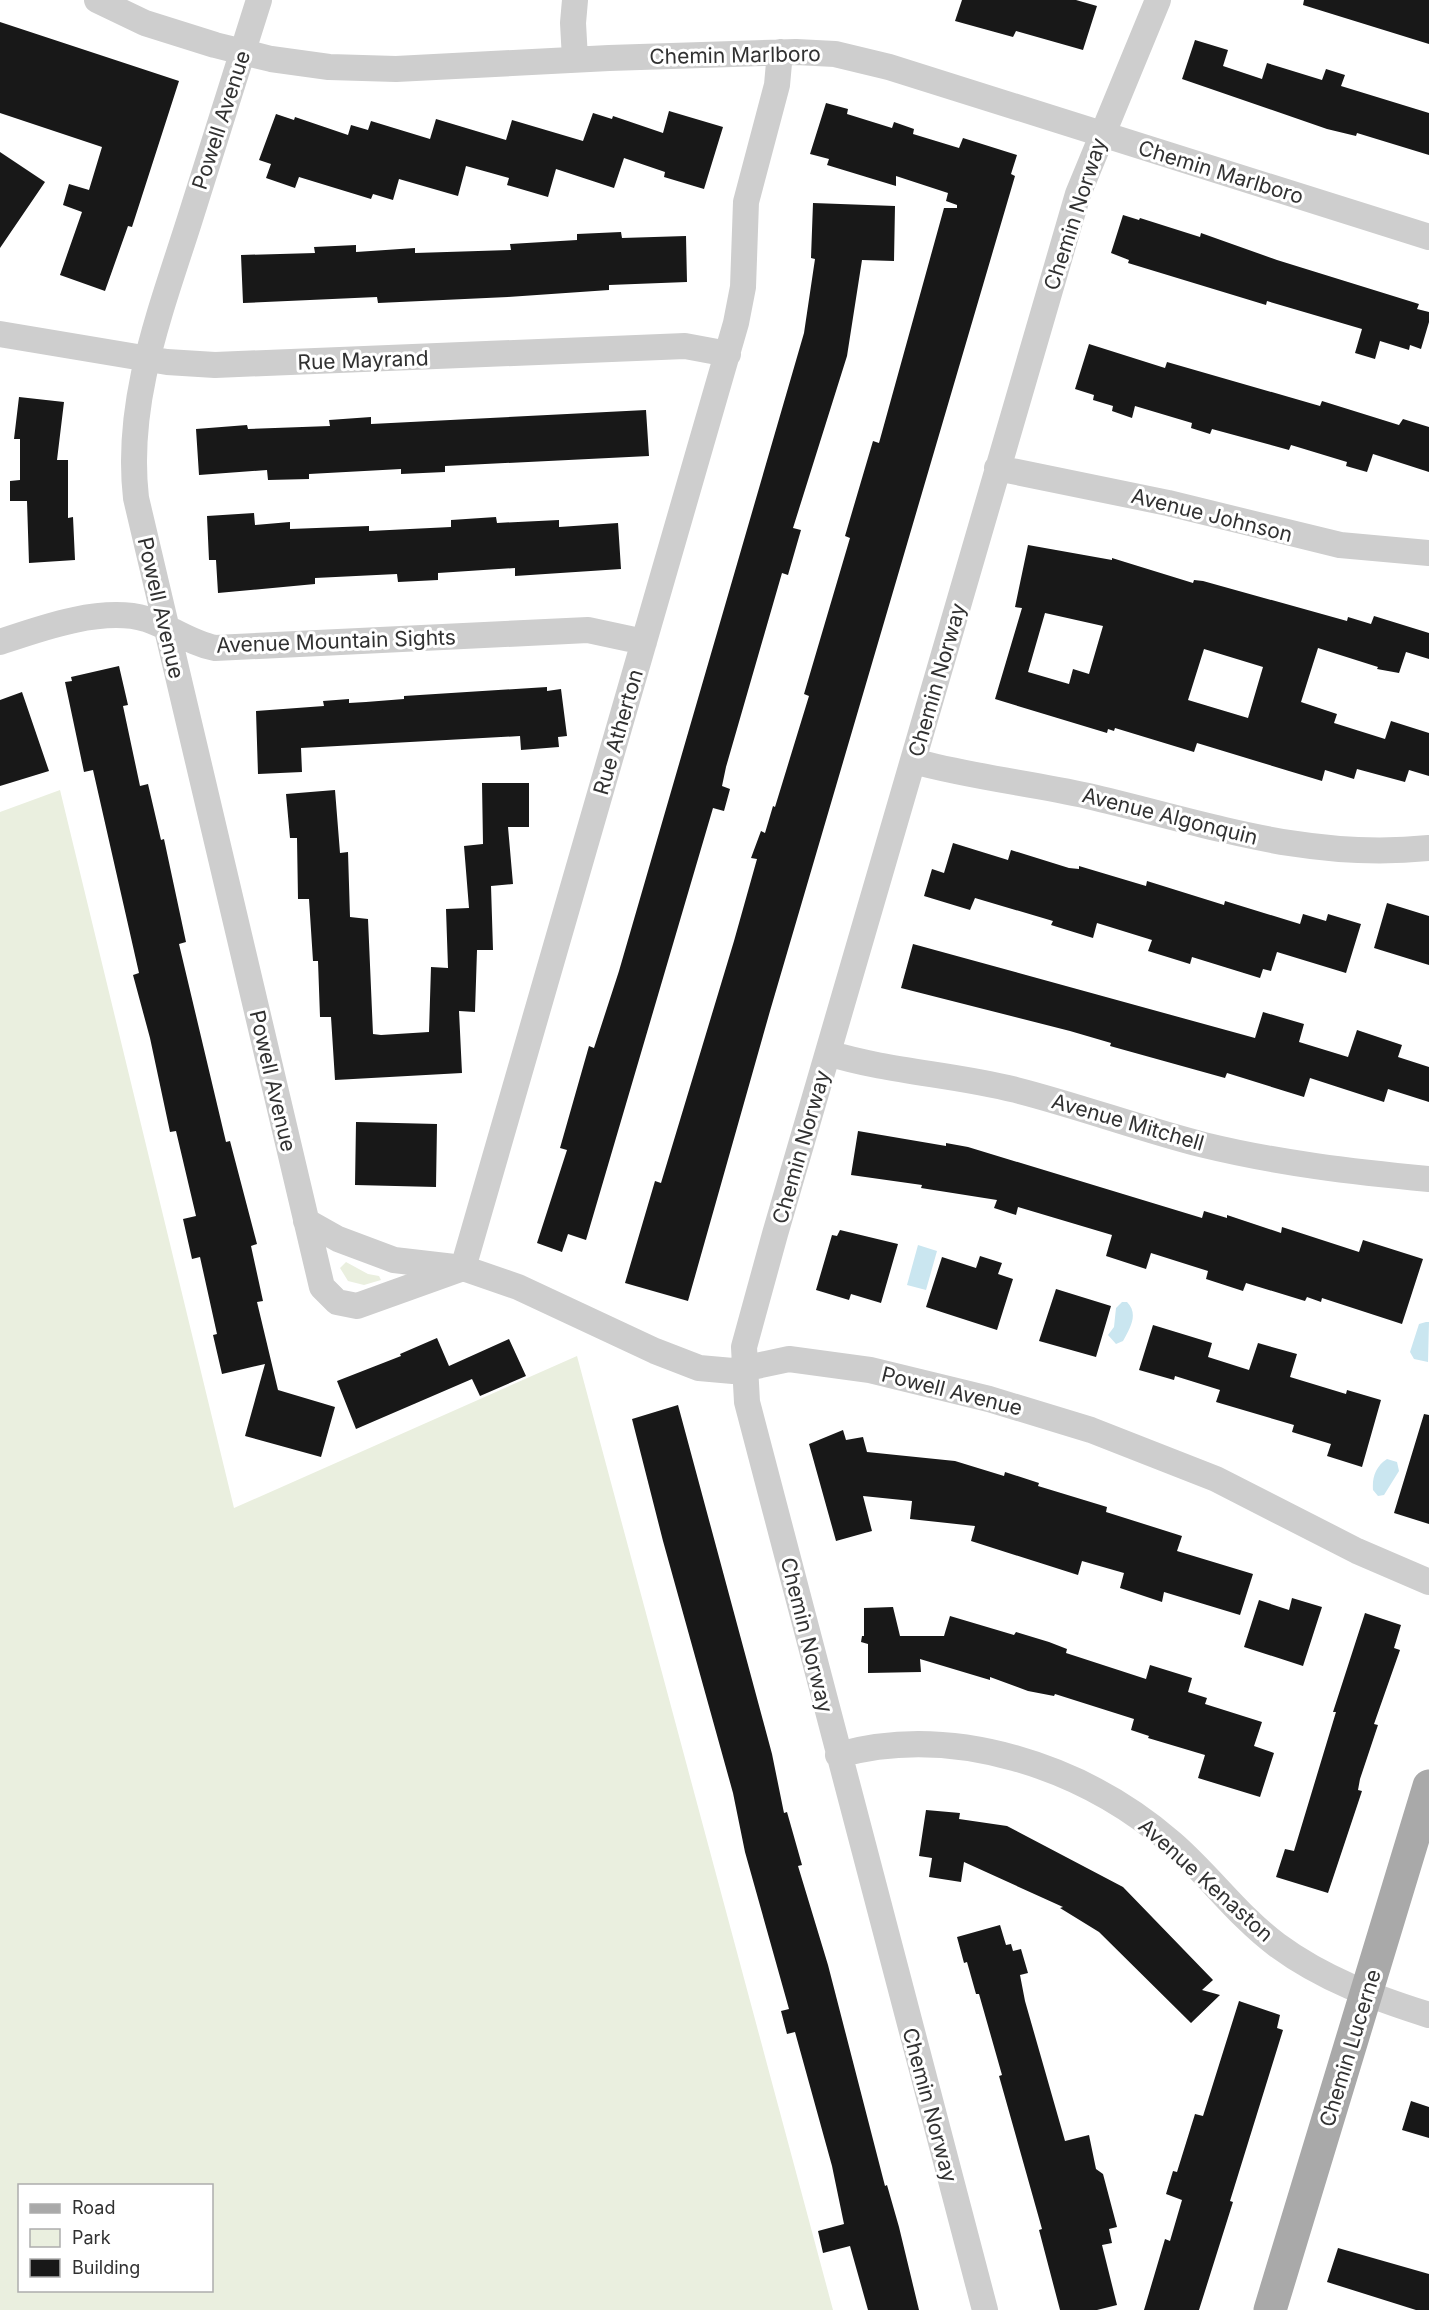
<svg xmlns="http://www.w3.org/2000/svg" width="1429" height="2310" font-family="Inter,sans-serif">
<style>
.green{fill:#eaefdf;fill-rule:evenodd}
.water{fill:#cae6f0}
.building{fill:#181818;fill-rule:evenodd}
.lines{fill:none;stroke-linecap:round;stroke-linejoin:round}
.minor{stroke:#cecece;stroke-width:26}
.major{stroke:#a9a9a9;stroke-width:33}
.labels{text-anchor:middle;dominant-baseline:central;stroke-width:6;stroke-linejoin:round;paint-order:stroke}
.street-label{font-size:21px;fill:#313131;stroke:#fff}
</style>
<rect width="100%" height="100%" fill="#fff"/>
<!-- green -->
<path class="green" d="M 60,790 L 234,1508 L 577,1356 L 833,2310 L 0,2310 L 0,812 ZM 20,2186 L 212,2186 L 212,2290 L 20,2290 Z
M 346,1262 L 368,1274 L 379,1276 L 381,1280 L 364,1285 L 348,1281 L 340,1268 Z"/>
<!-- water -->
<path class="water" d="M 918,1245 L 937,1251 L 926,1290 L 907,1285 Z
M 1122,1302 L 1127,1302 C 1139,1314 1130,1328 1123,1341 L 1116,1344 L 1108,1335 L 1114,1327 L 1116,1308 Z
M 1426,1322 L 1429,1322 L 1428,1362 L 1414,1359 L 1410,1352 L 1419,1324 Z
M 1387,1459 L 1397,1462 L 1399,1471 L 1384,1495 L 1378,1496 L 1373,1490 C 1372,1477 1376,1466 1387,1459 Z"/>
<!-- building -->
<path class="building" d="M 962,0 L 1076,0 L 1097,6 L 1083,50 L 1016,31 L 1013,37 L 955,21 Z
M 1304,0 L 1429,0 L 1429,44 L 1303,5 Z
M 0,22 L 179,81 L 132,227 L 128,226 L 105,291 L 60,275 L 82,212 L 63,205 L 69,184 L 89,190 L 102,147 L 0,113 Z
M 1195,40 L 1228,50 L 1223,66 L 1262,79 L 1267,63 L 1322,80 L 1326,69 L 1345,75 L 1341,86 L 1429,113 L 1429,155 L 1357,133 L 1356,136 L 1327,129 L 1182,79 Z
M 826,103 L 848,109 L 847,114 L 892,128 L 894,122 L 914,129 L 913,134 L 959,148 L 963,138 L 1017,155 L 1011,174 L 1015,176 L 770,1011 L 688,1301 L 625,1283 L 655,1181 L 661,1183 L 734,941 L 757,859 L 751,858 L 761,831 L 765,833 L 773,806 L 775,807 L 809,696 L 804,694 L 850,538 L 845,536 L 873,441 L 879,443 L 944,208 L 957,208 L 957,205 L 946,201 L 948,193 L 896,176 L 896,186 L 827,165 L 829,159 L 810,154 Z
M 669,111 L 723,127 L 704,189 L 664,177 L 665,172 L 624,158 L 614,188 L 556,169 L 548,197 L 507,185 L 509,178 L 466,166 L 458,196 L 399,179 L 393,200 L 373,194 L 371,199 L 299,177 L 295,188 L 266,178 L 271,164 L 259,160 L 276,114 L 294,120 L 295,117 L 348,135 L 351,125 L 368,130 L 371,121 L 430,139 L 436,119 L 506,140 L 512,120 L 583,141 L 593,113 L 612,119 L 613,116 L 663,133 Z
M 0,152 L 45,182 L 0,248 Z
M 813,203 L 895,206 L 894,261 L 862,260 L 847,356 L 793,528 L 801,530 L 788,575 L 782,573 L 726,767 L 722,786 L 730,789 L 724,811 L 713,808 L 586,1240 L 568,1234 L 562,1252 L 537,1243 L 567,1150 L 560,1148 L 589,1046 L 594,1048 L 619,971 L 804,333 L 815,259 L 811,258 Z
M 1123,215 L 1139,220 L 1140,218 L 1200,237 L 1201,233 L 1277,260 L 1419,304 L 1417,309 L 1429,312 L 1429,322 L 1421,349 L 1410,345 L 1409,350 L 1380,341 L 1375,359 L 1355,353 L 1362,329 L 1267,301 L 1266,305 L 1128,263 L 1129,260 L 1111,253 Z
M 621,232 L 622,238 L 686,236 L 687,282 L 609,285 L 609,290 L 508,297 L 378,303 L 377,297 L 243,303 L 241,255 L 315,253 L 314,247 L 356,245 L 356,252 L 415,248 L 415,253 L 511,250 L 510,244 L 577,240 L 577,234 Z
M 1089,344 L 1165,368 L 1167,362 L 1320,406 L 1322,401 L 1399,425 L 1403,419 L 1429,427 L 1429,472 L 1373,454 L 1367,472 L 1346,466 L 1347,462 L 1291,445 L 1289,450 L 1212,429 L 1210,434 L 1191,428 L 1192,423 L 1135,406 L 1132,418 L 1112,411 L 1113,406 L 1093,400 L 1094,395 L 1075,389 Z
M 19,397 L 64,402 L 57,460 L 68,460 L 68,518 L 73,517 L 75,560 L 29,563 L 27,501 L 10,501 L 10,481 L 20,480 L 20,439 L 14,439 Z
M 646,410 L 649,456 L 445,466 L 445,472 L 401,474 L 401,469 L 309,474 L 309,479 L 268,480 L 267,470 L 199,475 L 196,429 L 247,425 L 248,429 L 330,426 L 329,420 L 371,417 L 371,424 Z
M 254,513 L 255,525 L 290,522 L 290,529 L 369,526 L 369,531 L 451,527 L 451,520 L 496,517 L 497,523 L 559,520 L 559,527 L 618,523 L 621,569 L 515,576 L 515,568 L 438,573 L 438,580 L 398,582 L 397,574 L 315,578 L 315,584 L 218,593 L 216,560 L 209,560 L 207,516 Z
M 1028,545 L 1112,560 L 1112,558 L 1193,583 L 1194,580 L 1203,581 L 1347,621 L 1348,617 L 1371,624 L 1374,616 L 1429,633 L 1429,659 L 1406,652 L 1399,673 L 1377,669 L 1378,667 L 1318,648 L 1301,702 L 1337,714 L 1334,723 L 1385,739 L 1391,721 L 1429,733 L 1429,776 L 1409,770 L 1405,782 L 1357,769 L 1354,779 L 1325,770 L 1322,781 L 1197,743 L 1194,752 L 1115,728 L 1114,731 L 1108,729 L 1107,733 L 995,699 L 1022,608 L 1015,607 ZM 1045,613 L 1103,626 L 1089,674 L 1073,669 L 1069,684 L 1028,672 ZM 1204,649 L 1263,667 L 1248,718 L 1188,700 Z
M 119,666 L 128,705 L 123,706 L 140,786 L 148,784 L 161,840 L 164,839 L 186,942 L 179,944 L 226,1142 L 230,1141 L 257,1244 L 251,1246 L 263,1301 L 257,1302 L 278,1390 L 335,1407 L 321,1457 L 245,1436 L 265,1364 L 222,1374 L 213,1335 L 217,1334 L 200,1257 L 192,1259 L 183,1219 L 196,1216 L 176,1131 L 170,1132 L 150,1038 L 133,975 L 139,973 L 93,770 L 84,772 L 65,682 L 72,681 L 71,677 Z
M 547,687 L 547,691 L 561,689 L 567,736 L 558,737 L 559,747 L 521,750 L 520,736 L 301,748 L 302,772 L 258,774 L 256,711 L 324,706 L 323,701 L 349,699 L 349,703 L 366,702 L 404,699 L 404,696 Z
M 22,692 L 49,771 L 0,786 L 0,700 Z
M 482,783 L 529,783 L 529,827 L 508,827 L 513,884 L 491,886 L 493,950 L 477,950 L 475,1012 L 459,1011 L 462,1073 L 335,1080 L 331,1017 L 320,1017 L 318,961 L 313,961 L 309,899 L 298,899 L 297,838 L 290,838 L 286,794 L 335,790 L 340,853 L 348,852 L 350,917 L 368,919 L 373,1034 L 381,1035 L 429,1032 L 431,967 L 448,968 L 446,909 L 469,908 L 464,846 L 483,844 Z
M 953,843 L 1008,860 L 1011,850 L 1069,868 L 1079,869 L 1079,866 L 1146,886 L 1147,881 L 1224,905 L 1225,901 L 1300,924 L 1303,914 L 1326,921 L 1328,914 L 1361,924 L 1346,973 L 1277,952 L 1271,971 L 1263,969 L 1260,978 L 1192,957 L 1190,964 L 1148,951 L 1152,940 L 1097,923 L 1093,938 L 1051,925 L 1053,921 L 975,898 L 970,910 L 924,896 L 932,869 L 944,873 Z
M 1387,903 L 1429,916 L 1429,965 L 1374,948 Z
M 913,944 L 1255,1038 L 1263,1012 L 1304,1024 L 1299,1042 L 1348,1057 L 1357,1030 L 1402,1045 L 1398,1057 L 1429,1067 L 1429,1102 L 1388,1089 L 1384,1102 L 1310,1078 L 1304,1097 L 1227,1073 L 1225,1078 L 1110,1046 L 1111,1043 L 1070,1031 L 901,988 Z
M 356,1122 L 437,1124 L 436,1187 L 355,1185 Z
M 858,1131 L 946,1146 L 946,1143 L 968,1147 L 1202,1218 L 1204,1211 L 1227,1218 L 1227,1215 L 1281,1233 L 1282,1227 L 1359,1252 L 1363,1240 L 1423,1259 L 1402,1324 L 1322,1298 L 1321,1302 L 1307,1297 L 1305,1301 L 1246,1283 L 1243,1291 L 1206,1279 L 1208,1271 L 1151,1253 L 1146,1269 L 1106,1256 L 1112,1235 L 1018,1207 L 1016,1215 L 994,1208 L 997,1200 L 921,1188 L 922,1185 L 851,1175 Z
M 840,1230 L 898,1244 L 881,1303 L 851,1294 L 849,1300 L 816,1290 L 832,1235 L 837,1236 Z
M 980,1256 L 1002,1263 L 998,1274 L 1013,1279 L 997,1330 L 926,1307 L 942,1257 L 976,1268 Z
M 1056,1289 L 1111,1306 L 1096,1357 L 1039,1341 Z
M 1153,1325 L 1212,1343 L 1208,1357 L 1249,1370 L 1258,1343 L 1297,1354 L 1290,1377 L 1346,1394 L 1347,1390 L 1381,1400 L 1362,1467 L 1327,1456 L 1331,1444 L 1292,1432 L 1294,1425 L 1216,1402 L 1220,1390 L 1175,1376 L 1174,1380 L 1139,1370 Z
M 437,1338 L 449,1366 L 509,1339 L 526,1376 L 480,1396 L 472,1379 L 356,1429 L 337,1381 L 401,1356 L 400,1354 Z
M 678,1405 L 772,1754 L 784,1813 L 787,1812 L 802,1865 L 798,1866 L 828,1965 L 885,2186 L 887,2185 L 899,2227 L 919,2310 L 868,2310 L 850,2246 L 823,2253 L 818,2231 L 844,2224 L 832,2166 L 795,2032 L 787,2034 L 781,2011 L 789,2009 L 745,1852 L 733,1793 L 663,1541 L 632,1419 Z
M 1424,1414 L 1429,1415 L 1429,1524 L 1394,1513 Z
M 843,1430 L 846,1440 L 863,1437 L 867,1452 L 955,1461 L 1004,1476 L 1005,1472 L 1039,1483 L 1038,1486 L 1107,1507 L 1106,1512 L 1182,1536 L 1177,1551 L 1253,1574 L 1240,1615 L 1164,1592 L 1162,1602 L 1120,1588 L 1124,1573 L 1082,1561 L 1078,1575 L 971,1541 L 975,1526 L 910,1519 L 912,1501 L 863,1496 L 872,1531 L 836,1541 L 809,1444 Z
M 1292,1598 L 1322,1607 L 1303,1666 L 1244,1647 L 1259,1600 L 1289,1610 Z
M 893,1607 L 900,1636 L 944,1636 L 950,1616 L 1014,1635 L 1016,1632 L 1049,1642 L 1067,1649 L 1066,1653 L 1146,1679 L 1150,1665 L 1192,1678 L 1188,1692 L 1207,1698 L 1205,1704 L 1262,1722 L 1254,1746 L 1274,1753 L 1260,1797 L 1198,1778 L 1205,1755 L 1148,1738 L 1149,1736 L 1131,1730 L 1134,1719 L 1055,1694 L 1054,1696 L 1028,1691 L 990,1677 L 990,1680 L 920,1659 L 921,1672 L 868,1673 L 868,1644 L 861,1642 L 862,1636 L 864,1636 L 864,1608 Z
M 1365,1613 L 1401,1625 L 1394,1648 L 1400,1650 L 1374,1724 L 1378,1725 L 1360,1779 L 1358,1790 L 1362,1791 L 1328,1893 L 1276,1877 L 1285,1849 L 1294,1851 L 1336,1712 L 1333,1712 Z
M 926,1810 L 960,1813 L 959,1819 L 1007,1826 L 1123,1887 L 1213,1980 L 1202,1990 L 1220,1995 L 1191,2023 L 1099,1932 L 1060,1908 L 1063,1907 L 964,1862 L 961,1882 L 929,1877 L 932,1858 L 919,1856 Z
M 1000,1925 L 1006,1945 L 1011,1944 L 1013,1951 L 1021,1949 L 1028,1973 L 1020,1975 L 1025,2001 L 1065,2141 L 1089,2135 L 1096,2169 L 1103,2174 L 1117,2227 L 1109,2229 L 1112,2243 L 1102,2245 L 1117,2305 L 1097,2310 L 1060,2310 L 1039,2230 L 1042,2229 L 999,2076 L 1002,2075 L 979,1994 L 976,1994 L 967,1962 L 964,1963 L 957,1937 Z
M 1239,2001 L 1280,2015 L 1277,2028 L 1283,2030 L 1230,2201 L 1233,2202 L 1199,2310 L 1144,2310 L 1165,2239 L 1170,2241 L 1182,2200 L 1166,2194 L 1173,2171 L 1177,2172 L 1195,2114 L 1203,2116 Z
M 1411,2101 L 1429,2107 L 1429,2138 L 1402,2130 Z
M 1338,2248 L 1429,2274 L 1429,2310 L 1416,2310 L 1327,2282 Z"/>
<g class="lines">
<!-- minor -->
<path class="minor" d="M 97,0 L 145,23 L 215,45 L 271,59 L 329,67 L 396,69 L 609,58 L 796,52 L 835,54 L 889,67 L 1429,237
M 259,0 C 236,74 212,148 189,222 C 160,313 125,402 136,498 L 322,1287 L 337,1302 L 357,1306 L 463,1268
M 575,0 L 573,23 L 575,59
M 0,334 L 167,362 L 215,365 L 685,346 L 728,354
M 997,468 L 1168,503 L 1340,545 L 1429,553
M 0,642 C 41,628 103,606 146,619 C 170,627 190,643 215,648 L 588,630 L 644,642
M 913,761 C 971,777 1030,783 1088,796 C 1204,823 1307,861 1429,848
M 828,1053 C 889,1072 954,1074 1016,1090 C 1079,1106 1141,1129 1204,1145 C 1278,1163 1353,1172 1429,1179
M 306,1221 L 338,1239 L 394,1260 L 463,1268 L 518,1287 L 655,1351 L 699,1368 L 733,1371 L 789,1359 L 870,1370 L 989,1399 L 1091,1430 L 1216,1479 L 1357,1551 L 1429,1582
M 463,1268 L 736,323 L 743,287 L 746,202 L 777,85 L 780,52
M 838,1755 C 953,1723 1083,1766 1172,1843 C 1209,1875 1238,1916 1277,1945 C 1323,1979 1375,1998 1429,2015
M 985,2310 L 747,1402 L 744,1347 L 775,1234 L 1078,194 L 1158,0"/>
<!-- major -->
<path class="major" d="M 1270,2310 L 1429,1786"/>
</g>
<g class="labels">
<!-- street labels -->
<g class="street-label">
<text transform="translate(735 55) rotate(-1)">Chemin Marlboro</text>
<text transform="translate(221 120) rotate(-72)">Powell Avenue</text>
<text transform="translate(1221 172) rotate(17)">Chemin Marlboro</text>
<text transform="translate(1075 214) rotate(-72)">Chemin Norway</text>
<text transform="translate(363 360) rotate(-2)">Rue Mayrand</text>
<text transform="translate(1212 515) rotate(14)">Avenue Johnson</text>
<text transform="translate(161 608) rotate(77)">Powell Avenue</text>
<text transform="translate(336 641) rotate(-2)">Avenue Mountain Sights</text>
<text transform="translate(937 680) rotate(-74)">Chemin Norway</text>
<text transform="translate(618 732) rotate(-74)">Rue Atherton</text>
<text transform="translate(1170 816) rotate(14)">Avenue Algonquin</text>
<text transform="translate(273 1081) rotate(77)">Powell Avenue</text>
<text transform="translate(1128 1122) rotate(16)">Avenue Mitchell</text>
<text transform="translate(801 1147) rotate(-74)">Chemin Norway</text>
<text transform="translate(952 1391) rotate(14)">Powell Avenue</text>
<text transform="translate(807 1635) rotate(76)">Chemin Norway</text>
<text transform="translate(1206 1880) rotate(42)">Avenue Kenaston</text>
<text transform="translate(1350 2048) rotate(-73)">Chemin Lucerne</text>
<text transform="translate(930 2105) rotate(75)">Chemin Norway</text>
</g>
</g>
<!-- legend -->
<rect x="18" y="2184" width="195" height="108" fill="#ffffff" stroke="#adadad" stroke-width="1.5"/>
<rect x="30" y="2204" width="30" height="9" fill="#a9a9a9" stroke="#adadad" stroke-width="1.5"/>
<text x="72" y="2214" font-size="18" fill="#313131">Road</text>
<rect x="30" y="2229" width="30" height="18" fill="#eaefdf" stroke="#adadad" stroke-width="1.5"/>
<text x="72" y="2244" font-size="18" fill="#313131">Park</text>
<rect x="30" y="2259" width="30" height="18" fill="#181818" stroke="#adadad" stroke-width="1.5"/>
<text x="72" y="2274" font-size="18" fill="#313131">Building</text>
</svg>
